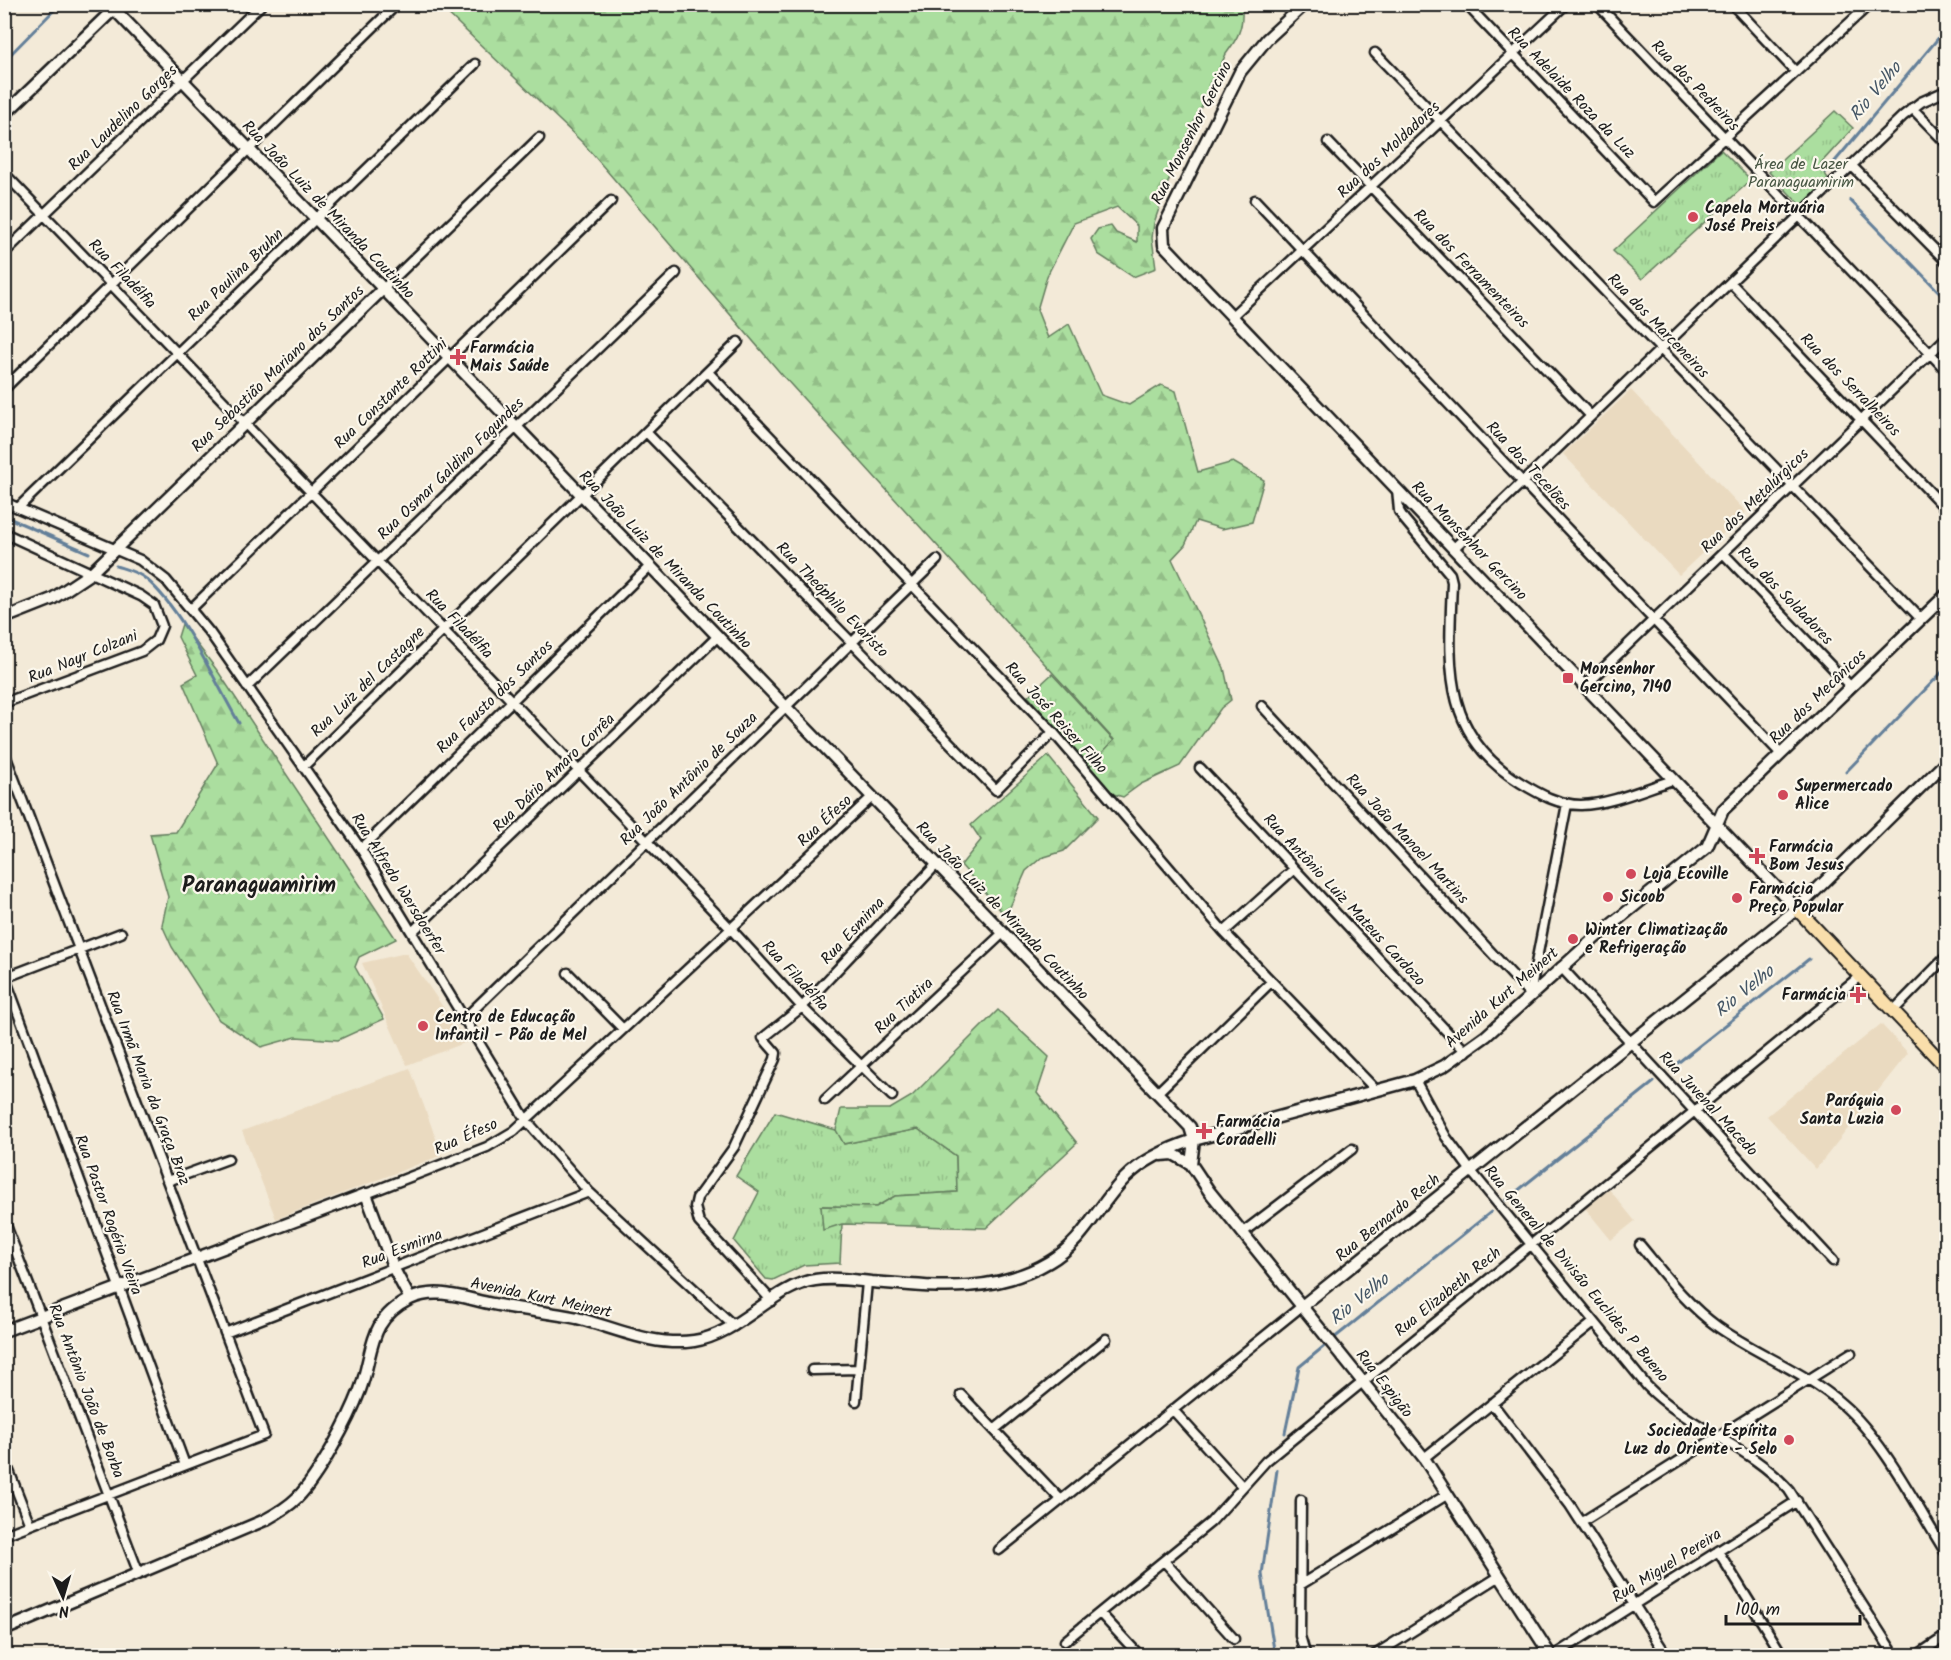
<svg xmlns="http://www.w3.org/2000/svg" width="1951" height="1660" font-family="Kalam,sans-serif">
<style>
.built{fill:#eadac0}
.grass{fill:url(#grass-tufts);stroke:#647d5e;stroke-width:1.5}
.forest{fill:url(#forest-firs);stroke:#647d5e;stroke-width:1.5}
.lines{fill:none;stroke-linecap:round;stroke-linejoin:round}
.stream{stroke:#637f99;stroke-width:3}
.street-casing{stroke:#1c1c1c;stroke-width:13}
.secondary-casing{stroke:#1c1c1c;stroke-width:15}
.primary-casing{stroke:#1c1c1c;stroke-width:16}
.street{stroke:#fbf7ec;stroke-width:8}
.secondary{stroke:#fbf7ec;stroke-width:10}
.primary{stroke:#f9deab;stroke-width:12}
.poi-dot{fill:#d1495b;stroke:#fbf7ec;stroke-width:2}
.labels{text-anchor:middle;dominant-baseline:central;stroke-width:4.5;stroke-linejoin:round;paint-order:stroke}
.street-label{font-size:16px;fill:#1c1c1c;stroke:#fbf7ec}
.park-label{font-size:16px;fill:#475643;stroke:#fbf7ec}
.poi-label{font-size:16px;font-weight:bold;fill:#1c1c1c;stroke:#fbf7ec;text-anchor:start}
.water-label{font-size:18px;font-style:italic;fill:#455665;stroke:#fbf7ec}
.district-label{font-size:22px;font-weight:bold;fill:#1c1c1c;stroke:#fbf7ec}
</style>
<defs>
<pattern id="grass-tufts" width="24" height="20" patternUnits="userSpaceOnUse" patternTransform="scale(1.5)"><rect width="24" height="20" fill="#abde9f"/><path d="M3 7l-1-3M5 7V3M7 7l1-3M15 17l-1-3M17 17v-4M19 17l1-3" fill="none" stroke="#93be88"/></pattern>
<pattern id="forest-firs" width="22" height="20" patternUnits="userSpaceOnUse" patternTransform="scale(1.5)"><rect width="22" height="20" fill="#abde9f"/><path d="M5 1l3.5 6h-7zM16 11l3.5 6h-7z" fill="#93be88"/></pattern>
</defs>
<rect width="100%" height="100%" fill="#f3ead8"/>
<filter id="ink" filterUnits="userSpaceOnUse"><feTurbulence type="fractalNoise" baseFrequency=".0167" numOctaves="2"/><feDisplacementMap in="SourceGraphic" scale="12" xChannelSelector="R" yChannelSelector="G"/><feConvolveMatrix kernelMatrix="1 2 1 2 8 2 1 2 1" color-interpolation-filters="sRGB"/></filter>
<g filter="url(#ink)">
<!-- built -->
<path class="built" d="M 1631,390 L 1746,512 L 1679,575 L 1563,454 Z
M 406,953 L 467,1042 L 407,1065 L 362,963 Z
M 1881,1024 L 1908,1053 L 1816,1169 L 1767,1116 Z
M 410,1068 L 442,1155 L 276,1219 L 242,1131 Z
M 1609,1189 L 1635,1221 L 1611,1240 L 1585,1208 Z"/>
<!-- grass -->
<path class="grass" d="M 1835,111 L 1853,128 L 1821,163 L 1828,180 L 1801,206 L 1769,172 Z
M 1721,150 L 1751,180 L 1642,279 L 1613,251 Z
M 1052,674 L 1114,741 L 1089,767 L 1028,696 Z
M 775,1112 L 836,1130 L 844,1144 L 918,1129 L 956,1156 L 957,1192 L 895,1196 L 876,1207 L 821,1206 L 842,1224 L 840,1263 L 804,1265 L 773,1280 L 766,1279 L 734,1241 L 759,1192 L 736,1176 Z"/>
<!-- forest -->
<path class="forest" d="M 439,5 L 1251,5 L 1242,11 C 1243,29 1237,39 1226,54 L 1174,165 L 1154,223 L 1152,238 L 1156,268 L 1133,277 L 1098,254 L 1091,239 L 1098,229 L 1111,226 L 1116,233 L 1137,242 L 1137,226 L 1117,207 L 1074,223 L 1047,276 L 1037,310 L 1048,338 L 1069,324 L 1101,395 L 1129,405 L 1161,385 L 1176,391 L 1198,472 L 1233,462 L 1264,480 L 1252,522 L 1222,529 L 1196,521 L 1185,545 L 1172,559 L 1224,668 L 1231,700 L 1221,708 L 1180,766 L 1141,784 L 1123,797 L 1110,793 L 1089,767 L 1114,740 L 783,376 L 583,143 Z
M 182,624 L 219,673 L 396,939 L 359,957 L 355,967 L 384,1019 L 338,1040 L 296,1037 L 261,1047 L 219,1020 L 172,947 L 162,925 L 168,897 L 150,834 L 176,832 L 218,764 L 183,683 L 197,675 L 178,637 Z
M 1048,756 L 1098,817 L 1064,851 L 1041,858 L 1026,871 L 1010,907 L 1002,912 L 961,865 L 981,840 L 971,825 Z
M 998,1010 L 1049,1057 L 1037,1093 L 1077,1143 L 986,1228 L 842,1224 L 823,1230 L 821,1206 L 876,1207 L 895,1196 L 957,1192 L 956,1156 L 918,1129 L 844,1144 L 836,1130 L 841,1109 L 890,1109 L 912,1096 Z"/>
<g class="lines">
<!-- stream -->
<path class="stream" d="M 4,61 L 60,4
M 1826,172 L 1946,29
M 1850,200 L 1946,299
M 4,516 L 89,553
M 116,566 C 125,569 138,572 146,579 C 183,610 214,680 239,723
M 1846,772 L 1946,668
M 1670,1069 L 1809,959
M 1506,1200 L 1654,1082
M 1333,1339 L 1491,1212
M 1285,1433 L 1299,1367 L 1328,1343
M 1275,1656 L 1262,1574 L 1277,1470"/>
<!-- street casing -->
<g class="street-casing">
<path id="street" d="M 110,4 L 114,9 L 119,4
M 1466,4 L 1654,202 L 1870,4
M 1597,4 L 1946,370
M 1732,4 L 1796,72
M 1375,53 L 1921,619
M 1912,108 L 1946,143
M 1328,142 L 1591,416
M 1852,166 L 1946,261
M 4,173 L 731,929 L 802,1007 L 892,1096
M 1255,200 L 1780,753
M 4,253 L 262,4
M 1731,283 L 1946,509
M 383,289 L 539,138
M 1232,316 L 1566,4
M 708,372 L 1053,732 L 1224,932 L 1376,1090
M 4,389 L 397,4
M 646,432 L 996,790 L 1053,732
M 1397,489 L 1399,511 L 1404,519 L 1450,574 L 1452,582 C 1449,664 1441,735 1521,783 C 1539,794 1559,805 1581,805 C 1611,804 1644,789 1673,780
M 4,502 L 140,560 L 166,580 L 210,633 L 361,849 L 526,1120 L 589,1192 L 734,1326
M 18,508 L 475,64
M 4,533 L 141,596 L 154,605 L 162,626 L 156,640 L 142,651 L 4,703
M 1453,549 L 1903,116 L 1921,102 L 1946,91
M 1723,553 L 1850,686
M 191,609 L 611,201
M 247,687 L 676,273
M 1584,687 L 1946,338
M 1262,706 L 1530,994
M 4,752 L 264,1435 L 4,1535
M 303,767 L 738,342
M 1200,768 L 1466,1052
M 361,849 L 650,566
M 412,932 L 718,636
M 1224,932 L 1294,869
M 1561,967 L 1833,1261
M 568,973 L 623,1029
M 4,975 L 185,1465
M 4,978 L 121,933
M 1530,994 L 1567,804
M 1893,1011 L 1946,957
M 463,1020 L 937,560
M 1415,1080 L 1446,1137 L 1471,1171 L 1647,1386 C 1688,1428 1751,1446 1789,1490 L 1895,1656
M 1157,1093 L 1271,982
M 825,1100 L 1003,933
M 168,1181 L 228,1159
M 366,1194 L 487,1147 L 514,1131 L 872,797
M 4,1220 L 139,1574
M 1242,1233 L 1352,1149
M 1640,1245 C 1664,1274 1687,1305 1718,1327 C 1758,1355 1806,1372 1842,1404 C 1883,1439 1917,1507 1946,1553
M 772,1301 L 699,1222 L 695,1207 L 697,1198 L 734,1147 L 775,1059 L 776,1053 L 763,1038 L 802,1007 L 936,865
M 225,1333 L 589,1192
M 812,1370 L 859,1369
M 961,1395 L 1061,1500
M 856,1401 L 867,1282
M 1492,1403 L 1570,1505 L 1667,1656
M 1173,1410 L 1242,1486
M 994,1430 L 1106,1339
M 4,1458 L 30,1525
M 1424,1458 L 1594,1322
M 1301,1500 L 1300,1636 L 1306,1656
M 1582,1522 L 1851,1353
M 999,1550 L 1302,1306
M 1718,1551 L 1783,1656
M 1164,1561 L 1234,1639
M 1300,1585 L 1448,1494
M 1100,1613 L 1140,1656
M 1065,1641 L 1211,1522 L 1266,1461 L 1860,976
M 1373,1656 L 1500,1576
M 1553,1656 L 1797,1501
M 1916,1656 L 1946,1636"/>
</g>
<!-- secondary casing -->
<g class="secondary-casing">
<path id="secondary" d="M 1305,4 L 1267,39 L 1240,72 L 1163,228 L 1164,245 L 1797,909
M 4,115 L 114,9 L 1190,1127 L 1194,1140
M 4,618 L 52,599 L 91,573 L 383,289
M 1194,1140 L 1191,1164 L 1209,1191 L 1424,1458 L 1551,1656
M 1161,1155 L 1173,1154 L 1191,1164
M 1302,1306 L 1797,909 L 1946,762
M 4,1331 L 366,1194 L 394,1269 L 410,1299
M 4,1630 L 265,1520 C 276,1514 288,1507 297,1498 C 319,1476 349,1419 360,1390 C 374,1352 367,1320 410,1299 C 437,1286 466,1299 493,1304 C 521,1310 549,1312 577,1318 C 615,1328 654,1347 694,1341 C 740,1334 773,1286 815,1280 C 833,1277 853,1280 872,1282 C 933,1287 993,1295 1049,1262 C 1084,1242 1098,1205 1125,1178 C 1144,1159 1169,1148 1194,1140 L 1415,1080 L 1444,1066 L 1486,1036 L 1596,937 L 1707,847 L 1723,810 L 1946,595"/>
</g>
<!-- primary casing -->
<g class="primary-casing">
<path id="primary" d="M 1797,909 L 1946,1067"/>
</g>
<!-- street -->
<use href="#street" class="street"/>
<!-- secondary -->
<use href="#secondary" class="secondary"/>
<!-- primary -->
<use href="#primary" class="primary"/>
</g>
</g>
<!-- markers -->
<g class="poi-dot">
<circle cx="1693" cy="217" r="6"/>
<path d="M455 348h6v6h6v6h-6v6h-6v-6h-6v-6h6z"/>
<rect x="1562" y="672" width="12" height="12" rx="3"/>
<circle cx="1783" cy="795" r="6"/>
<path d="M1754 847h6v6h6v6h-6v6h-6v-6h-6v-6h6z"/>
<circle cx="1631" cy="874" r="6"/>
<circle cx="1608" cy="897" r="6"/>
<circle cx="1737" cy="898" r="6"/>
<circle cx="1573" cy="939" r="6"/>
<path d="M1855 986h6v6h6v6h-6v6h-6v-6h-6v-6h6z"/>
<circle cx="423" cy="1026" r="6"/>
<circle cx="1896" cy="1110" r="6"/>
<path d="M1201 1122h6v6h6v6h-6v6h-6v-6h-6v-6h6z"/>
<circle cx="1789" cy="1440" r="6"/>
</g>
<g class="labels">
<!-- street labels -->
<g class="street-label">
<text transform="translate(1695 86) rotate(46)">Rua dos Pedreiros</text>
<text transform="translate(1571 93) rotate(46)">Rua Adelaide Roza da Luz</text>
<text transform="translate(123 118) rotate(-44)">Rua Laudelino Gorges</text>
<text transform="translate(1192 133) rotate(-63)">Rua Monsenhor Gercino</text>
<text transform="translate(1389 150) rotate(-43)">Rua dos Moldadores</text>
<text transform="translate(328 210) rotate(46)">Rua João Luiz de Miranda Coutinho</text>
<text transform="translate(1471 269) rotate(46)">Rua dos Ferramenteiros</text>
<text transform="translate(122 274) rotate(46)">Rua Filadélfia</text>
<text transform="translate(236 275) rotate(-44)">Rua Paulina Bruhn</text>
<text transform="translate(1658 326) rotate(46)">Rua dos Marceneiros</text>
<text transform="translate(278 369) rotate(-44)">Rua Sebastião Mariano dos Santos</text>
<text transform="translate(1850 385) rotate(46)">Rua dos Serralheiros</text>
<text transform="translate(391 394) rotate(-44)">Rua Constante Rottini</text>
<text transform="translate(1528 466) rotate(47)">Rua dos Tecelões</text>
<text transform="translate(451 469) rotate(-44)">Rua Osmar Galdino Fagundes</text>
<text transform="translate(1755 501) rotate(-44)">Rua dos Metalúrgicos</text>
<text transform="translate(1469 541) rotate(46)">Rua Monsenhor Gercino</text>
<text transform="translate(665 560) rotate(46)">Rua João Luiz de Miranda Coutinho</text>
<text transform="translate(1785 596) rotate(46)">Rua dos Soldadores</text>
<text transform="translate(832 600) rotate(46)">Rua Theóphilo Evaristo</text>
<text transform="translate(459 624) rotate(46)">Rua Filadélfia</text>
<text transform="translate(83 657) rotate(-22)">Rua Nayr Colzani</text>
<text transform="translate(368 682) rotate(-44)">Rua Luiz del Castagne</text>
<text transform="translate(495 697) rotate(-44)">Rua Fausto dos Santos</text>
<text transform="translate(1818 697) rotate(-44)">Rua dos Mecânicos</text>
<text transform="translate(1056 718) rotate(48)">Rua José Reiser Filho</text>
<text transform="translate(554 773) rotate(-44)">Rua Dário Amaro Corrêa</text>
<text transform="translate(689 779) rotate(-44)">Rua João Antônio de Souza</text>
<text transform="translate(825 821) rotate(-43)">Rua Éfeso</text>
<text transform="translate(1407 839) rotate(47)">Rua João Manoel Martins</text>
<text transform="translate(398 884) rotate(58)">Rua Alfredo Wersdoerfer</text>
<text transform="translate(1344 900) rotate(47)">Rua Antônio Luiz Mateus Cardozo</text>
<text transform="translate(1002 911) rotate(46)">Rua João Luiz de Miranda Coutinho</text>
<text transform="translate(853 931) rotate(-47)">Rua Esmirna</text>
<text transform="translate(795 976) rotate(47)">Rua Filadélfia</text>
<text transform="translate(1502 998) rotate(-41)">Avenida Kurt Meinert</text>
<text transform="translate(904 1006) rotate(-43)">Rua Tiatira</text>
<text transform="translate(148 1088) rotate(69)">Rua Irmã Maria da Graça Braz</text>
<text transform="translate(1708 1104) rotate(47)">Rua Juvenal Macedo</text>
<text transform="translate(466 1137) rotate(-24)">Rua Éfeso</text>
<text transform="translate(108 1215) rotate(70)">Rua Pastor Rogério Vieira</text>
<text transform="translate(1388 1218) rotate(-39)">Rua Bernardo Rech</text>
<text transform="translate(402 1249) rotate(-21)">Rua Esmirna</text>
<text transform="translate(1576 1274) rotate(50)">Rua General de Divisão Euclides P Bueno</text>
<text transform="translate(1448 1292) rotate(-39)">Rua Elizabeth Rech</text>
<text transform="translate(541 1298) rotate(12)">Avenida Kurt Meinert</text>
<text transform="translate(1384 1384) rotate(52)">Rua Espigão</text>
<text transform="translate(86 1391) rotate(69)">Rua Antônio João de Borba</text>
<text transform="translate(1667 1566) rotate(-32)">Rua Miguel Pereira</text>
</g>
<!-- park labels -->
<g class="park-label">
<text x="1801" y="164">Área de Lazer<tspan x="1801" dy="18">Paranaguamirim</tspan></text>
</g>
<!-- poi labels -->
<g class="poi-label">
<text x="1705" y="208">Capela Mortuária<tspan x="1705" dy="18">José Preis</tspan></text>
<text x="470" y="348">Farmácia<tspan x="470" dy="18">Mais Saúde</tspan></text>
<text x="1580" y="669">Monsenhor<tspan x="1580" dy="18">Gercino, 7140</tspan></text>
<text x="1795" y="786">Supermercado<tspan x="1795" dy="18">Alice</tspan></text>
<text x="1769" y="847">Farmácia<tspan x="1769" dy="18">Bom Jesus</tspan></text>
<text x="1643" y="874">Loja Ecoville</text>
<text x="1749" y="889">Farmácia<tspan x="1749" dy="18">Preço Popular</tspan></text>
<text x="1620" y="897">Sicoob</text>
<text x="1585" y="930">Winter Climatização<tspan x="1585" dy="18">e Refrigeração</tspan></text>
<text x="1846" y="995" text-anchor="end">Farmácia</text>
<text x="435" y="1017">Centro de Educação<tspan x="435" dy="18">Infantil - Pão de Mel</tspan></text>
<text x="1884" y="1101" text-anchor="end">Paróquia<tspan x="1884" dy="18">Santa Luzia</tspan></text>
<text x="1216" y="1122">Farmácia<tspan x="1216" dy="18">Coradelli</tspan></text>
<text x="1777" y="1431" text-anchor="end">Sociedade Espírita<tspan x="1777" dy="18">Luz do Oriente - Selo</tspan></text>
</g>
<!-- water labels -->
<g class="water-label">
<text transform="translate(1876 92) rotate(-50)">Rio Velho</text>
<text transform="translate(1745 992) rotate(-39)">Rio Velho</text>
<text transform="translate(1360 1300) rotate(-39)">Rio Velho</text>
</g>
<!-- district labels -->
<g class="district-label">
<text x="259" y="886">Paranaguamirim</text>
</g>
</g>
<!-- margin -->
<rect width="1951" height="1660" fill="none" stroke="#fbf7ec" stroke-width="24"/>
<rect x="12" y="12" width="1927" height="1636" fill="none" stroke="#1c1c1c" stroke-width="2" filter="url(#ink)"/>
<!-- north arrow -->
<g transform="translate(63 1597) rotate(176)" stroke="#fbf7ec" stroke-width="4.5" paint-order="stroke">
<path d="M0-4.5L10 22L0 15L-10 22Z" fill="#1c1c1c"/>
<text y="-9" font-size="16" font-weight="bold" text-anchor="middle" fill="#1c1c1c">N</text>
</g>
<!-- scale -->
<path d="M1726 1615v9h134v-9" fill="none" stroke="#1c1c1c" stroke-width="3"/>
<text x="1735" y="1615" font-size="18" fill="#1c1c1c" stroke="#fbf7ec" stroke-width="4.5" paint-order="stroke">100 m</text>
</svg>
